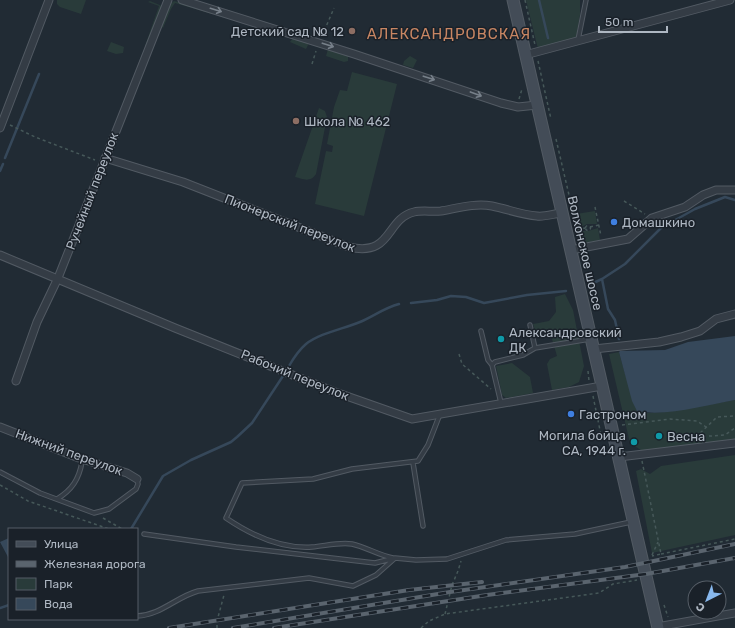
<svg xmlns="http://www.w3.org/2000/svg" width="735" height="628" font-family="Rubik,sans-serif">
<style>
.green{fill:#293b3a}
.water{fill:#36485a}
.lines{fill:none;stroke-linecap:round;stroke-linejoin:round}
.stream{stroke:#36485a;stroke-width:2.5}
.service-casing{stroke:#525a63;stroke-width:5.5}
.minor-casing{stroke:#525a63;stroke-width:9}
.secondary-casing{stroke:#525a63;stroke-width:13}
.path{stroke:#465859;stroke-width:1.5;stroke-dasharray:3 3;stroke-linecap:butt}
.service{stroke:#343c45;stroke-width:3.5}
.minor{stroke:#343c45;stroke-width:7}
.secondary{stroke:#434c57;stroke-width:11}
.rail-casing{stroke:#5a646e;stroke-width:4}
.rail{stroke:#1a2129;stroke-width:2.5;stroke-dasharray:8;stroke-linecap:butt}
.oneway{stroke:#77808a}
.education-dot{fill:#8d6e63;stroke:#1a2129;stroke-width:1.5}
.shop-dot{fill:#3f7fe0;stroke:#1a2129;stroke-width:1.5}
.culture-dot{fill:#0f9aa8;stroke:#1a2129;stroke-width:1.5}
.labels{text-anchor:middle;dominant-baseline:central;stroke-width:3;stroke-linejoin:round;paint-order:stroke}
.poi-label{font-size:13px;fill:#aeb7c2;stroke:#1a2129;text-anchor:start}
.street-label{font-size:13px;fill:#aeb7c2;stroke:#1a2129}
.quarter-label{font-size:15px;letter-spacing:1px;fill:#c88663;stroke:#1a2129}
</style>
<rect width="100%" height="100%" fill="#212b34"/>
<!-- green -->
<path class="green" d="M 57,0 L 86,0 L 81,14 L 60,7 L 57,4 Z
M 526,0 L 580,0 L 580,15 L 576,39 L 538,49 Z
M 150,1 L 162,6 L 147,46 L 145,46 L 159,6 L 148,2 Z
M 174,1 L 212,11 L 213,13 L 212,14 L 175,3 L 171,9 L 163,28 L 161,26 L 170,4 Z
M 293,38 L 309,43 L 306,49 L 290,42 Z
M 111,42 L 124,47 L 123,53 L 116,54 L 107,51 Z
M 328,49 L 348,56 L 348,61 L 344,62 L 326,56 Z
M 410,56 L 417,60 L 413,68 L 403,65 L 404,61 Z
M 352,72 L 397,84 L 364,216 L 315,204 L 326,151 L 332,152 L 333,146 L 327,144 L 334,107 L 340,90 L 347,91 Z
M 319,108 L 325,111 L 327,117 L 316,174 C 310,183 303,179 295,177 Z
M 595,211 L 597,224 L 587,224 L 581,227 L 580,225 L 577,226 L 576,214 Z
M 598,228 L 600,240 L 582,244 L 579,234 L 582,231 L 588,231 Z
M 565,294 L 573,310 L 584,366 L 579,382 L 569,387 L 552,390 L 547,364 L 550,359 L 557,356 L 549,329 L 535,331 L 533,324 L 549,321 L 556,312 L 555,297 Z
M 619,352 L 626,377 L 647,413 L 664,412 L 735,400 L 735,439 L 644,452 L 630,443 L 609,354 Z
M 512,363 L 530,377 L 533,393 L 506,398 L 502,395 L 496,366 Z
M 735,455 L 735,535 L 652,553 L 636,471 L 641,469 L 650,474 L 661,466 Z"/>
<!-- water -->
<path class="water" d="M 735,336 L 735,400 C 706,405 666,417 637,411 L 632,401 L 619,352 L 620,351 L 665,350 L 688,342 Z
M 9,538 L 9,556 L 8,557 L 0,542 Z"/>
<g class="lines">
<!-- stream -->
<path class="stream" d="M 539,0 L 548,38
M 5,158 L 39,74
M 0,171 L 3,164
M 602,279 L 608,309 L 615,320 L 619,339
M 589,285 L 602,279 L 625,264 L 661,228 L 695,209 L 725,197 L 735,200
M 411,303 L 437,300 L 451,296 L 466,297 L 484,303 L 527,295 L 566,291
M 289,366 C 293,359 299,350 306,344 C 320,333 343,329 360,322 C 374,316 384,308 399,304
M 131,529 L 163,476 L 191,460 L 231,442 L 237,437 L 252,423 L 283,376
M 0,608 L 9,605"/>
<!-- service casing -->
<g class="service-casing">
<path id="service" d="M 578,40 L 586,0
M 530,325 L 535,348
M 481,331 L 488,360 L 492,365
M 501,403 L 492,365 L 495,362 L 523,355 L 535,348 L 590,339
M 413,463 L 423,526
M 0,472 L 40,493 L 94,513 L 109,509 L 136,489 L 138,484 L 137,479
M 57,499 C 72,490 79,479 82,462 L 79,459
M 144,534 L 236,547 L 375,563 L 395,558 L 416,560 L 447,559 L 506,540 L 575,534 L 631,522
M 393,558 C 378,555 366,547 352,544 C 339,542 325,546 312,547 C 281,549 251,535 226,518 L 242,483 L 313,479 L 352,469 L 418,461 L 428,445 L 440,414
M 137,616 C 161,615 176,597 198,591 L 309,578 L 353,586 L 376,575 L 394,559"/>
</g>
<!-- minor casing -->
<g class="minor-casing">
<path id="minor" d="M 182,0 L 354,54 L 501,103 L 518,107 L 537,105
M 525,55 L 730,0
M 0,128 L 49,0
M 105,158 L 183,182 L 349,247 C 393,257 385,219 414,212 C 422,210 432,212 441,211 C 458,208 475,203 492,206 C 507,209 522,215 537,216 C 544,217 553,214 561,213
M 571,250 L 628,239 L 652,218 L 685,207 L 703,195 L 716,190 L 735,190
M 0,255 L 175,328 L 335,392 L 412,419 L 602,386
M 594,349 L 659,342 L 681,337 L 700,331 L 716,319 L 735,314
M 16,381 L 37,322 L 58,278 L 168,0
M 0,427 L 79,458 L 127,473 L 137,479
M 619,457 L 735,443
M 657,627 L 735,613"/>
</g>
<!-- secondary casing -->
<g class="secondary-casing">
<path id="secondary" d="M 513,0 C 560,210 611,418 658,628"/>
</g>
<!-- path -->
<path class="path" d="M 525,0 L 535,45
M 322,36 L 334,8
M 538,61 L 551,119
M 312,64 L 316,51
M 519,99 L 522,89
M 10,125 L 35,137 L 95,160
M 556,139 L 569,195
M 624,201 L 645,214
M 595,207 L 601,236
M585.5 228a2.5 2.5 0 1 1 5 0a2.5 2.5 0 1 1-5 0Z
M 590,227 L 599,225
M 577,230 L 585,228
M 459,354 L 462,364 L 491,389
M 588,371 L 589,381
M 593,396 L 602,440 L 605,440
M 622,425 L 670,419 L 697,421 L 706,427
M 696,437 L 717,417 L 735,416
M 692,440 L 696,437 L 725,435 L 735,428
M 642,461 L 661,554 L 652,556
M 0,485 L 28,501 L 109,529
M 103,518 L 122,529
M 661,554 L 735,539
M 652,555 L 658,542
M 664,605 L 668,617
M 445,614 L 452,585 L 458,571 L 461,561
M 217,628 L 217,621 L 224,595
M 421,628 L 429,621 L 445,614 L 599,593 L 613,584 L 637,580"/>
<!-- service -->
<use href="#service" class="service"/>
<!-- minor -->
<use href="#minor" class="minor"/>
<!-- secondary -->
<use href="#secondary" class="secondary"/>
<!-- rail casing -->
<g class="rail-casing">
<path id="rail" d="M 169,628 L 409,590 L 482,582
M 233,628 L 450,592 L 625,567 L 735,544
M 274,628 L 487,595 L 646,574 L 735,558"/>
</g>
<!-- rail -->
<use href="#rail" class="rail"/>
</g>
<!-- one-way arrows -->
<defs><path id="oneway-shaft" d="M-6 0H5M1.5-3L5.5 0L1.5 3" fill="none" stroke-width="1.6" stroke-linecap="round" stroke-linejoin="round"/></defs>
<g class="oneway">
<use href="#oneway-shaft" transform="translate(216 10) rotate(17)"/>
<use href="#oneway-shaft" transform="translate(328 45) rotate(18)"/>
<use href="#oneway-shaft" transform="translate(429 78) rotate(18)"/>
<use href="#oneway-shaft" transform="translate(476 94) rotate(20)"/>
</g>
<!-- markers -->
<g class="education-dot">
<circle cx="352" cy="31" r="4"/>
<circle cx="296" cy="121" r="4"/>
</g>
<g class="shop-dot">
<circle cx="614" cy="222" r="4"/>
<circle cx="571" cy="414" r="4"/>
</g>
<g class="culture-dot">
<circle cx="501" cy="339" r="4"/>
<circle cx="659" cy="436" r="4"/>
<circle cx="634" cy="442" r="4"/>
</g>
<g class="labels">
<!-- poi labels -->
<g class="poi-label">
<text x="344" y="31" text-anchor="end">Детский сад № 12</text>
<text x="304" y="121">Школа № 462</text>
<text x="622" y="222">Домашкино</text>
<text x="509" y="332">Александровский<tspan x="509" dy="15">ДК</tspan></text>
<text x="579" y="414">Гастроном</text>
<text x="626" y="435" text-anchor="end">Могила бойца<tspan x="626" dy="15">СА, 1944 г.</tspan></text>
<text x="667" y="436">Весна</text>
</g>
<!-- street labels -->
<g class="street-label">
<text transform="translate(92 191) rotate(-69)">Ручейный переулок</text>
<text transform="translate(290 223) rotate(21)">Пионерский переулок</text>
<text transform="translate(585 253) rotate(77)">Волхонское шоссе</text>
<text transform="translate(295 375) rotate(22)">Рабочий переулок</text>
<text transform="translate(69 452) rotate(20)">Нижний переулок</text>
</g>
<!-- quarter labels -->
<g class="quarter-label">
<text x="449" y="34">АЛЕКСАНДРОВСКАЯ</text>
</g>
</g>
<!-- legend -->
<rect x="8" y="528" width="130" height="92" fill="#1a2129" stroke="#555d66"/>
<rect x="16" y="541" width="20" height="6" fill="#434c57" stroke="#555d66"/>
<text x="44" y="548" font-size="12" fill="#aeb7c2">Улица</text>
<rect x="16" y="561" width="20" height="6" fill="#5a646e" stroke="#555d66"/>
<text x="44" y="568" font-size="12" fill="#aeb7c2">Железная дорога</text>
<rect x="16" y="578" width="20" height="12" fill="#293b3a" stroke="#555d66"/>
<text x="44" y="588" font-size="12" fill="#aeb7c2">Парк</text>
<rect x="16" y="598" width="20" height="12" fill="#36485a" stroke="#555d66"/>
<text x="44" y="608" font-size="12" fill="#aeb7c2">Вода</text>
<!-- north arrow -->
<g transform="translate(707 600) rotate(222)"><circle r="19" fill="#1a2129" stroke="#555d66"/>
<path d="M0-3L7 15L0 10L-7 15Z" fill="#88b8ed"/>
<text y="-6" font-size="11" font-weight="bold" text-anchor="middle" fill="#aeb7c2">С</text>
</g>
<!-- scale -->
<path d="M599 26v6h68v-6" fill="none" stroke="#aeb7c2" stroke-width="2"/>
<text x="605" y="26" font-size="12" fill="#aeb7c2" stroke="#1a2129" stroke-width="3" paint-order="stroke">50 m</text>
</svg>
